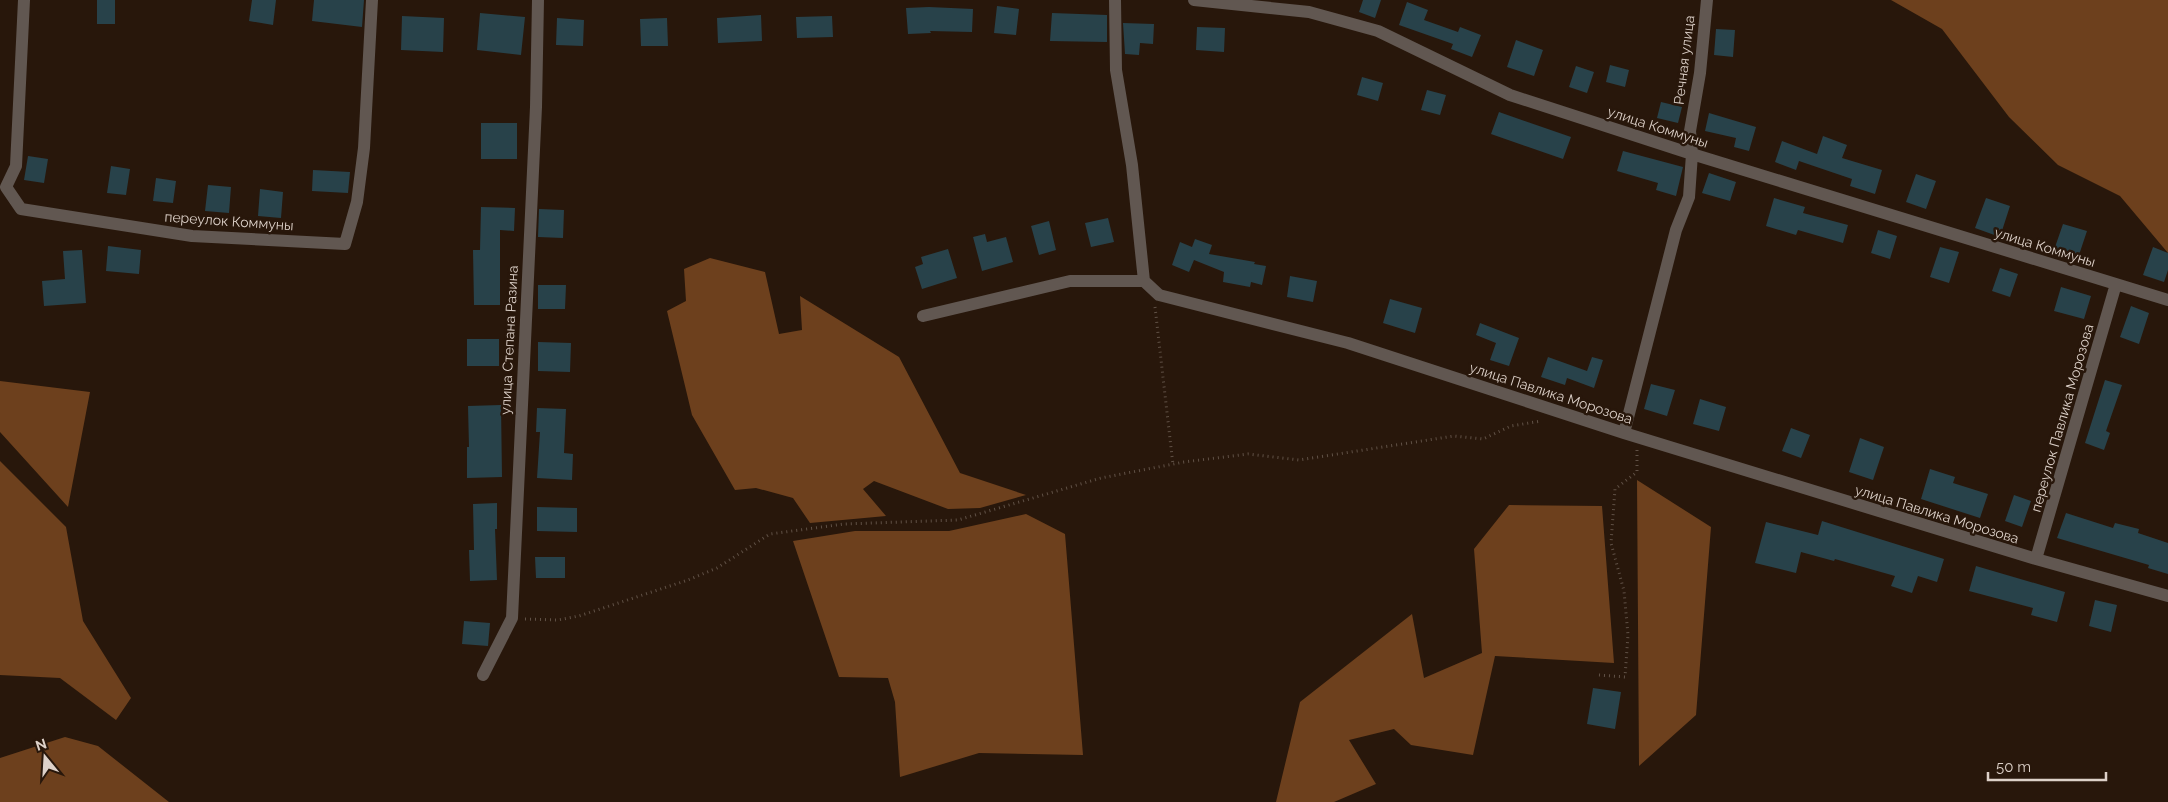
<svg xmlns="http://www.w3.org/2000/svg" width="2168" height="802" font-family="Raleway,sans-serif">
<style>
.forest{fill:#6d401d}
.building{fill:#28424a}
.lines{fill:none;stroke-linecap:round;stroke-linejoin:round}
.path{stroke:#605146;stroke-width:3;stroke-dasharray:1 4;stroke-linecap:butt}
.minor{stroke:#615751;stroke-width:12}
.labels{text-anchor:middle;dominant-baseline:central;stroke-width:5;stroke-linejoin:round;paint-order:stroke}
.street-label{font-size:14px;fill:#ddd1c9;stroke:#28170b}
</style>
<rect width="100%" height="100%" fill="#28170b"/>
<!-- forest -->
<path class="forest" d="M 1891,0 L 2168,0 L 2168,253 L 2120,196 L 2058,165 L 2009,117 L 1942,29 Z
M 710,258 L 765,272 L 779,334 L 802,330 L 800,296 L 899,357 L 960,473 L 1026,495 L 980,508 L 948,509 L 874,481 L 863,489 L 886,516 L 810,523 L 793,498 L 756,488 L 735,490 L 692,415 L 667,311 L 686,301 L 684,269 Z
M 0,381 L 90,392 L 68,507 L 0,432 Z
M 0,461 L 66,527 L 83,621 L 131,698 L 116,720 L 60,678 L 0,675 Z
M 1637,480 L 1711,527 L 1696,715 L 1639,766 Z
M 1509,505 L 1602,506 L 1614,663 L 1495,656 L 1473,755 L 1411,745 L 1394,729 L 1349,740 L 1376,784 L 1334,802 L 1276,802 L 1300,702 L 1412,614 L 1424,678 L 1482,653 L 1474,549 Z
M 1026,514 L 1065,534 L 1083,755 L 979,753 L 900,777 L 895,702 L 888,678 L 839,677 L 793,541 L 855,531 L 949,531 Z
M 65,737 L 98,746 L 169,802 L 0,802 L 0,758 Z"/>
<!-- building -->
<path class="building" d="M 97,0 L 115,0 L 115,24 L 97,24 Z
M 252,0 L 276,0 L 273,25 L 249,21 Z
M 314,0 L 364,0 L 362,27 L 312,21 Z
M 1363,0 L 1381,0 L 1375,18 L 1359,12 Z
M 1407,2 L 1428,10 L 1424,20 L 1458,32 L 1460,27 L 1481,35 L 1472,57 L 1451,49 L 1453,44 L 1399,25 Z
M 997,6 L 1019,9 L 1016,35 L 994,33 Z
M 929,7 L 973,9 L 972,32 L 930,31 L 931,33 L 908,34 L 906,8 Z
M 480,13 L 525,17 L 521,55 L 477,50 Z
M 1052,13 L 1107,15 L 1107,42 L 1050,41 Z
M 761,15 L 762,41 L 718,43 L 717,18 Z
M 402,16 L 444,18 L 443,52 L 401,50 Z
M 832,16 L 833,37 L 797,38 L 796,17 Z
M 557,18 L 584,20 L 583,46 L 556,45 Z
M 667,18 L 668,46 L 641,46 L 640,19 Z
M 1123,23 L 1154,24 L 1153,44 L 1140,43 L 1139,55 L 1125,54 Z
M 1197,27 L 1225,28 L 1224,52 L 1196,50 Z
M 1716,29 L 1735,30 L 1733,57 L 1714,55 Z
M 1516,40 L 1543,50 L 1534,76 L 1507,67 Z
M 1610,65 L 1629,70 L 1625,87 L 1606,82 Z
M 1576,66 L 1594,72 L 1587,93 L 1569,87 Z
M 1362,77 L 1383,83 L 1378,101 L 1357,95 Z
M 1427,90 L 1446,95 L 1440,115 L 1421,110 Z
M 1661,102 L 1682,107 L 1678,123 L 1657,118 Z
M 1499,112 L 1571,137 L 1563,159 L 1491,134 Z
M 1709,113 L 1756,127 L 1749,151 L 1734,147 L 1736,138 L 1705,131 Z
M 481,123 L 517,123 L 517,159 L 481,159 Z
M 1823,136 L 1847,145 L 1842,158 L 1882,170 L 1875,194 L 1850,186 L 1852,179 L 1799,161 L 1796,170 L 1775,162 L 1782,141 L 1817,154 Z
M 1623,151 L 1683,167 L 1676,196 L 1656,190 L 1658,183 L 1617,171 Z
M 28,156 L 48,159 L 44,183 L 24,180 Z
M 111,166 L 130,169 L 126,195 L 107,193 Z
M 313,170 L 350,172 L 348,193 L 312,191 Z
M 1709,173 L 1736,182 L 1730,201 L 1702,193 Z
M 1916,174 L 1936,181 L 1926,209 L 1906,202 Z
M 156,178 L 176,181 L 173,203 L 153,201 Z
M 208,185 L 231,187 L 229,213 L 205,211 Z
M 260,189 L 283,192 L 281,218 L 258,216 Z
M 1774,198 L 1805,207 L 1803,213 L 1848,225 L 1843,243 L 1798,230 L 1796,235 L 1766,226 Z
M 1986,198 L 2010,206 L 2000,237 L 1975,228 Z
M 481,207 L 515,208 L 514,231 L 500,230 L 500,305 L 474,305 L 473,250 L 480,250 Z
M 539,209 L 564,210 L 563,238 L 538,237 Z
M 1108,218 L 1114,242 L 1091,247 L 1085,223 Z
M 1049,221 L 1056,250 L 1039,255 L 1031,226 Z
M 2063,224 L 2087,231 L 2078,258 L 2054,250 Z
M 1878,230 L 1897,236 L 1890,259 L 1871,253 Z
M 985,234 L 987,242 L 1006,237 L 1013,262 L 982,271 L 973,237 Z
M 1195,239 L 1212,245 L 1209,254 L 1255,262 L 1254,264 L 1266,266 L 1262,285 L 1251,282 L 1250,287 L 1223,282 L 1224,272 L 1194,260 L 1189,272 L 1172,265 L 1180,242 L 1192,247 Z
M 108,246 L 141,250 L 139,274 L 106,271 Z
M 1940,247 L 1959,252 L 1949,283 L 1930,277 Z
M 2153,247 L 2168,253 L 2168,270 L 2164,282 L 2143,275 Z
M 948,249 L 957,278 L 922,289 L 915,267 L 923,264 L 921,257 Z
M 82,250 L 86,303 L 44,306 L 42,281 L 65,279 L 63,251 Z
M 2000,268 L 2018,274 L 2010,297 L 1992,291 Z
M 1290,276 L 1317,281 L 1313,302 L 1287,297 Z
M 538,285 L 566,285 L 565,309 L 538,309 Z
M 2061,287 L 2091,296 L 2084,319 L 2054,311 Z
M 1390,299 L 1422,308 L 1415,333 L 1383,323 Z
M 2131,306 L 2149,313 L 2139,344 L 2120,337 Z
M 1480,323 L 1519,338 L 1509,366 L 1490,360 L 1496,343 L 1476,335 Z
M 467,339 L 499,339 L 499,366 L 467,366 Z
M 538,342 L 571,343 L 570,372 L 538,371 Z
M 1548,357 L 1587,371 L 1592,357 L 1603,360 L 1594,388 L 1567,378 L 1565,385 L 1541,377 Z
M 2105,380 L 2122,385 L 2106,431 L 2110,433 L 2104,450 L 2085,443 Z
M 1651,384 L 1675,390 L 1667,416 L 1644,409 Z
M 1700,399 L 1726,407 L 1719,431 L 1693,424 Z
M 501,405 L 502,477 L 467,478 L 467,447 L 469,447 L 468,406 Z
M 537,408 L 566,409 L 564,453 L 573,454 L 572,480 L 537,478 L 540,432 L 536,432 Z
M 1791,428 L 1810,435 L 1801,458 L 1782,451 Z
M 1860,438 L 1884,447 L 1873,480 L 1849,472 Z
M 1930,469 L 1955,477 L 1953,483 L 1988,494 L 1980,518 L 1921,499 Z
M 2014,495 L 2031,501 L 2022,527 L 2005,521 Z
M 497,503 L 497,529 L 495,529 L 497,580 L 470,581 L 469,550 L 474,550 L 473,504 Z
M 537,507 L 577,508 L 577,532 L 537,531 Z
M 2066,513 L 2113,528 L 2115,523 L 2139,529 L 2138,533 L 2168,543 L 2168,574 L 2148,568 L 2149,565 L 2057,538 Z
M 1822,521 L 1944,559 L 1937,582 L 1918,576 L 1912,593 L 1891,586 L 1895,576 L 1835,559 L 1834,561 L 1801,552 L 1796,573 L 1755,563 L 1766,522 L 1818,535 Z
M 535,557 L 565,557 L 565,578 L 536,578 Z
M 1976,566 L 2065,592 L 2057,622 L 2031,615 L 2033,608 L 1969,591 Z
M 2095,600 L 2117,605 L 2111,632 L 2089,626 Z
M 464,621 L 490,623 L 488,646 L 462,644 Z
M 1593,688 L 1621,692 L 1615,729 L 1587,724 Z"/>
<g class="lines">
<!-- path -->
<path class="path" d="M 1155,307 L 1173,465
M 525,619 L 558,620 L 579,616 L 688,580 L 717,568 L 770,534 L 844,524 L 958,520 L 1101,478 L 1184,462 L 1248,454 L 1299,460 L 1454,436 L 1483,439 L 1511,426 L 1541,421
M 1599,675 L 1625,677 L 1628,635 L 1624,591 L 1611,543 L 1615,489 L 1637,472 L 1637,450"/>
<!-- minor -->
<path class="minor" d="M 24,0 L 16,166 L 6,187 L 21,209 L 192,236 L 345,244 L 357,202 L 364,148 L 372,0
M 1115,0 L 1116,70 L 1132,165 L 1144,281
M 1194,0 L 1309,12 L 1378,31 L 1510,95 L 1692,154 L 2168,300
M 923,316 L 1070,281 L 1144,281 L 1159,295 L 1348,343 L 1624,433 L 2036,559 L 2168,596
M 1624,433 L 1676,230 L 1689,197 L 1692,154 L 1690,131 L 1700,73 L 1707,0
M 2036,559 L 2116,284
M 483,675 L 512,618 L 536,107 L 538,0"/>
</g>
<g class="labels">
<!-- street labels -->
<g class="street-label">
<text transform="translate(1684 60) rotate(-83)">Речная улица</text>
<text transform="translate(1658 127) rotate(18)">улица Коммуны</text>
<text transform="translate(229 221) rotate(4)">переулок Коммуны</text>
<text transform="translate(2045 247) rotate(17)">улица Коммуны</text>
<text transform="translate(509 340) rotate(-87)">улица Степана Разина</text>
<text transform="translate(1551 393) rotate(18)">улица Павлика Морозова</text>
<text transform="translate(2062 418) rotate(-74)">переулок Павлика Морозова</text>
<text transform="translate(1937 514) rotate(17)">улица Павлика Морозова</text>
</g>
</g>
<!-- north arrow -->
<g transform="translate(45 757) rotate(342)" stroke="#28170b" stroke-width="4" paint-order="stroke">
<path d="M0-4L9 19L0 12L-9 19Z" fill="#ddd1c9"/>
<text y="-8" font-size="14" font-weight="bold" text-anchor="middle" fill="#ddd1c9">N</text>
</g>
<!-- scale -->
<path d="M1988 772v8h118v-8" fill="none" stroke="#ddd1c9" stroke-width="2.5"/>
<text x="1996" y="772" font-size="15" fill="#ddd1c9" stroke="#28170b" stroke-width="4" paint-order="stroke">50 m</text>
</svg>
